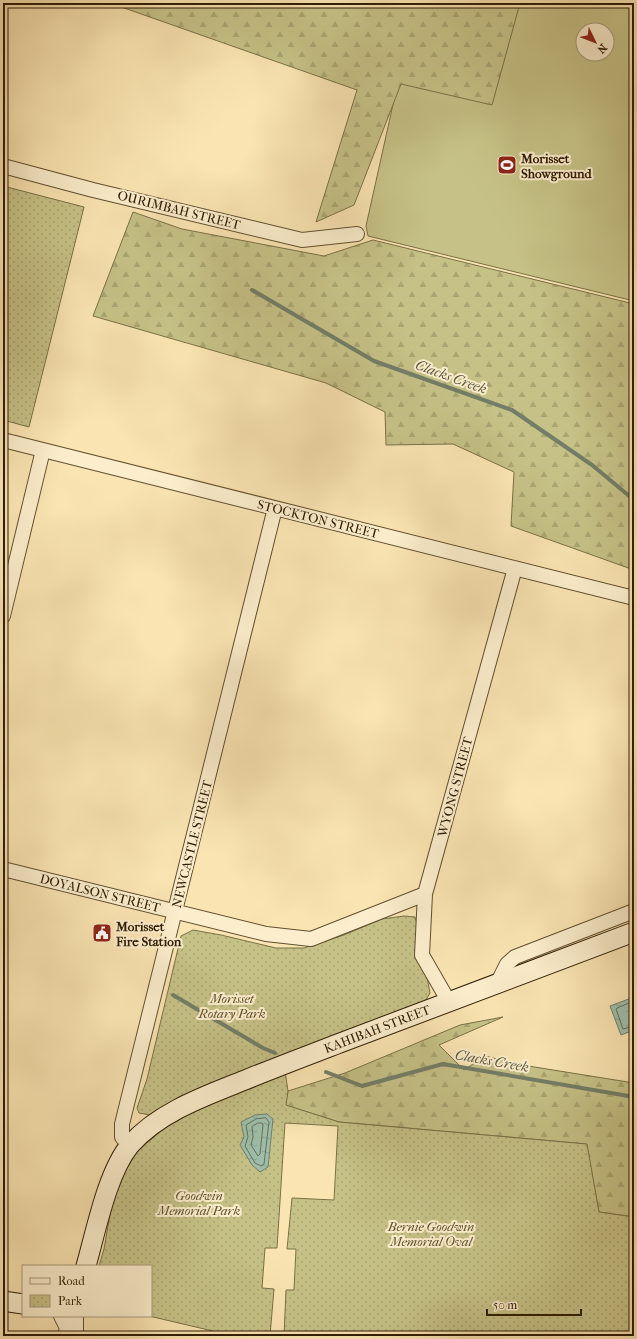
<svg xmlns="http://www.w3.org/2000/svg" width="637" height="1339" font-family="'IM FELL French Canon',serif">
<style>
.grass{fill:#c6c287;stroke:#7a7046;fill-rule:evenodd}
.forest{fill:url(#forest-firs);stroke:#7a7046}
.park{fill:url(#park-dots);stroke:#7a7046}
.water{fill:url(#water-ripples);stroke:#727e68}
.lines{fill:none;stroke-linecap:round;stroke-linejoin:round}
.shore{stroke:#666e58;stroke-width:1}
.stream{stroke:#727e68;stroke-width:4}
.street-casing{stroke:#624f30;stroke-width:16}
.secondary-casing{stroke:#2f1d04;stroke-width:21}
.street{stroke:#fceecd;stroke-width:14}
.secondary{stroke:#fceecd;stroke-width:19}
.labels{text-anchor:middle;dominant-baseline:central;stroke-width:4;stroke-linejoin:round;paint-order:stroke}
.poi-label{font-size:13px;font-weight:bold;fill:#2f1d04;stroke:#fceecd;text-anchor:start}
.street-label{font-size:13px;fill:#2f1d04;stroke:#fceecd}
.park-label{font-size:13px;font-style:italic;fill:#5c4f2b;stroke:#fceecd}
.water-label{font-size:14px;font-style:italic;fill:#56563e;stroke:#fceecd}
</style>
<defs>
<pattern id="forest-firs" width="22" height="20" patternUnits="userSpaceOnUse"><rect width="22" height="20" fill="#c6c287"/><path d="M5 1l3.5 6h-7zM16 11l3.5 6h-7z" fill="#aaa673"/></pattern>
<pattern id="park-dots" width="8" height="8" patternUnits="userSpaceOnUse"><rect width="8" height="8" fill="#c6c287"/><path d="M2 2h.1M6 6h.1" fill="none" stroke="#aaa673" stroke-width="1.8" stroke-linecap="round"/></pattern>
<pattern id="water-ripples" width="26" height="14" patternUnits="userSpaceOnUse"><rect width="26" height="14" fill="#9ebfab"/><path d="M2 4q2-2 4 0t4 0M15 11q2-2 4 0t4 0" fill="none" stroke="#88a492"/></pattern>
</defs>
<rect width="100%" height="100%" fill="#fae5b2"/>
<filter id="stains"><feTurbulence type="fractalNoise" baseFrequency=".005" numOctaves="4"/><feColorMatrix values="0 0 0 0 .2 0 0 0 0 .09 0 0 0 0 .02 0 0 0 .5 -.17"/></filter>
<radialGradient id="worn" r=".72"><stop offset=".6" stop-color="#630" stop-opacity="0"/><stop offset="1" stop-color="#630" stop-opacity=".3"/></radialGradient>
<!-- grass -->
<path class="grass" d="M 516,3 L 634,3 L 634,301 L 368,236 L 366,226 L 398,82 ZM 583,30 L 607,30 L 607,54 L 583,54 Z"/>
<!-- forest -->
<path class="forest" d="M 110,3 L 520,3 L 492,105 L 401,84 L 354,205 L 316,222 L 357,90 Z
M 133,212 L 182,229 L 324,256 L 373,240 L 634,304 L 634,570 L 511,526 L 514,472 L 453,444 L 386,445 L 385,412 L 326,383 L 93,316 Z
M 503,1017 L 439,1045 L 464,1070 L 485,1056 L 522,1065 L 634,1083 L 634,1217 L 599,1212 L 586,1144 L 339,1122 L 285,1105 L 288,1091 L 345,1073 L 460,1025 Z"/>
<!-- park -->
<path class="park" d="M 3,186 L 84,207 L 29,427 L 3,420 Z
M 404,916 L 415,917 L 417,924 L 430,993 L 424,1003 L 403,1009 L 204,1086 L 150,1115 L 139,1113 L 137,1108 L 147,1079 L 181,936 L 193,930 L 221,935 L 276,948 L 304,948 L 344,935 L 382,919 Z
M 285,1071 L 288,1091 L 286,1105 L 339,1122 L 587,1144 L 599,1212 L 634,1217 L 634,1336 L 284,1336 L 286,1290 L 294,1290 L 296,1249 L 287,1249 L 292,1198 L 334,1200 L 338,1126 L 285,1123 L 277,1248 L 265,1248 L 262,1288 L 274,1289 L 270,1336 L 234,1336 L 149,1316 L 151,1316 L 151,1266 L 99,1266 L 104,1249 L 113,1197 L 132,1156 L 177,1117 Z"/>
<!-- water -->
<path class="water" d="M 634,997 L 634,1030 L 621,1035 L 610,1006 Z
M 267,1114 L 273,1119 L 268,1167 L 260,1172 L 252,1165 L 240,1145 L 244,1137 L 241,1122 L 255,1115 Z"/>
<g class="lines">
<!-- shore -->
<path class="shore" d="M 634,1001 L 617,1008 L 616,1009 L 623,1029 L 634,1026
M 266,1118 L 269,1122 L 264,1164 L 261,1166 L 255,1163 L 245,1146 L 248,1137 L 246,1125 L 256,1119 Z
M 258,1123 L 262,1123 L 263,1125 L 260,1154 L 258,1156 L 251,1145 L 253,1137 L 252,1127 Z"/>
<!-- stream -->
<path class="stream" d="M 252,290 L 374,361 L 512,410 L 592,465 L 634,500
M 173,995 L 263,1048 L 275,1053
M 326,1072 L 362,1086 L 443,1064 L 634,1097"/>
<!-- street casing -->
<g class="street-casing">
<path id="street" d="M 3,166 L 93,190 L 302,240 L 357,234
M 3,440 L 634,598
M 3,616 L 43,450
M 3,869 L 266,934 L 311,939 L 425,894
M 497,984 L 507,964 L 515,957 L 634,911
M 449,1002 L 422,955 L 425,894 L 515,568
M 130,1146 L 122,1137 L 122,1124 L 275,508
M 61,1316 L 67,1328 L 65,1336
M 76,1316 L 76,1336"/>
</g>
<!-- secondary casing -->
<g class="secondary-casing">
<path id="secondary" d="M 86,1266 C 96,1231 107,1173 130,1145 C 159,1112 205,1096 245,1080 C 277,1067 309,1055 340,1043 C 438,1006 536,969 634,932
M 3,1301 L 23,1304"/>
</g>
<!-- street -->
<use href="#street" class="street"/>
<!-- secondary -->
<use href="#secondary" class="secondary"/>
</g>
<!-- icons -->
<defs>
<g id="stadium-square" transform="scale(1)"><rect x="-9" y="-9" width="18" height="18" rx="4" fill="#8f2418" stroke="#fceecd"/><path d="M0-5a6.5 5 0 1 0 0 10a6.5 5 0 1 0 0-10ZM-3.5-1.8h7v3.6h-7Z" fill="#fff"/></g>
<g id="civic-square" transform="scale(1)"><rect x="-9" y="-9" width="18" height="18" rx="4" fill="#8f2418" stroke="#fceecd"/><path d="M-.6-6.5H3V-4.5H.6V-3L4-1V1h2V6H-6V1h2V-1L-.6-3ZM-1.2 2.5V6h2.4V2.5Z" fill="#fff"/></g>
</defs>
<g fill-rule="evenodd">
<use href="#stadium-square" x="507" y="165"/>
<use href="#civic-square" x="102" y="933"/>
</g>
<g class="labels">
<!-- poi labels -->
<g class="poi-label">
<text x="521" y="158">Morisset<tspan x="521" dy="15">Showground</tspan></text>
<text x="116" y="926">Morisset<tspan x="116" dy="15">Fire Station</tspan></text>
</g>
<!-- street labels -->
<g class="street-label">
<text transform="translate(179 210) rotate(14)">OURIMBAH STREET</text>
<text transform="translate(318 519) rotate(14)">STOCKTON STREET</text>
<text transform="translate(455 787) rotate(-75)">WYONG STREET</text>
<text transform="translate(192 844) rotate(-76)">NEWCASTLE STREET</text>
<text transform="translate(100 893) rotate(14)">DOYALSON STREET</text>
<text transform="translate(377 1029) rotate(-21)">KAHIBAH STREET</text>
</g>
<!-- park labels -->
<g class="park-label">
<text x="232" y="998">Morisset<tspan x="232" dy="15">Rotary Park</tspan></text>
<text x="199" y="1195">Goodwin<tspan x="199" dy="15">Memorial Park</tspan></text>
<text x="431" y="1226">Bernie Goodwin<tspan x="431" dy="15">Memorial Oval</tspan></text>
</g>
<!-- water labels -->
<g class="water-label">
<text transform="translate(451 377) rotate(20)">Clacks Creek</text>
<text transform="translate(492 1061) rotate(10)">Clacks Creek</text>
</g>
</g>
<!-- margin -->
<rect width="637" height="1339" fill="none" stroke="#fae5b2" stroke-width="16"/>
<rect x="4" y="4" width="629" height="1331" fill="none" stroke="#2f1d04" stroke-width="2"/>
<rect x="8" y="8" width="621" height="1323" fill="none" stroke="#2f1d04"/>
<!-- legend -->
<rect x="22" y="1265" width="130" height="52" fill="#fceecd" stroke="#aa9a7d"/>
<rect x="30" y="1278" width="20" height="6" fill="#fceecd" stroke="#aa9a7d"/>
<text x="58" y="1285" font-size="12" fill="#2f1d04">Road</text>
<rect x="30" y="1295" width="20" height="12" fill="url(#park-dots)" stroke="#aa9a7d"/>
<text x="58" y="1305" font-size="12" fill="#2f1d04">Park</text>
<!-- north arrow -->
<g transform="translate(595 42) rotate(133)"><circle r="19" fill="#fceecd" stroke="#aa9a7d"/>
<path d="M0-3L7 15L0 10L-7 15Z" fill="#8f2418"/>
<text y="-6" font-size="11" font-weight="bold" text-anchor="middle" fill="#2f1d04">N</text>
</g>
<!-- scale -->
<path d="M487 1309v6h94v-6" fill="none" stroke="#2f1d04" stroke-width="2"/>
<text x="493" y="1309" font-size="12" fill="#2f1d04" stroke="#fceecd" stroke-width="3" paint-order="stroke">50 m</text>
<rect width="100%" height="100%" filter="url(#stains)"/>
<rect width="100%" height="100%" fill="url(#worn)"/>
</svg>
